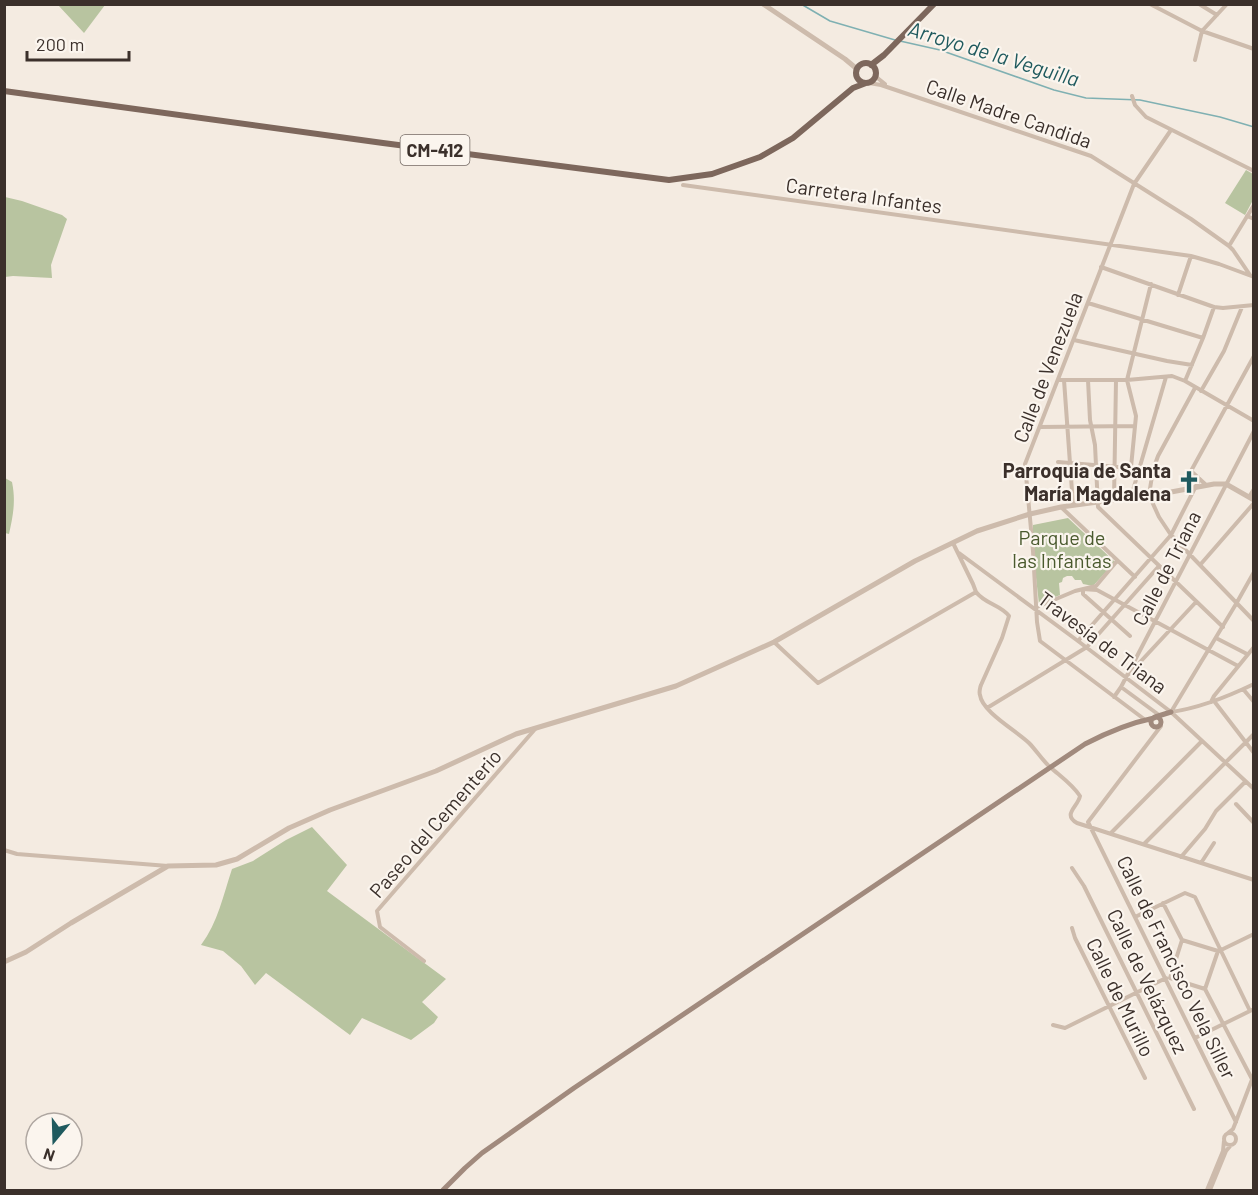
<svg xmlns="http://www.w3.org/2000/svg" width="1258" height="1195" font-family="Barlow,sans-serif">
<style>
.green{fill:#b8c4a0}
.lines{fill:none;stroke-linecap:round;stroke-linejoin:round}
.stream{stroke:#7fb0b2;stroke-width:1.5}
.minor{stroke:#cdbbac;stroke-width:4}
.tertiary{stroke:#cdbbac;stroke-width:5}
.secondary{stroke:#a18a7d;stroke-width:5}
.primary{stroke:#7d675c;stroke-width:6}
.labels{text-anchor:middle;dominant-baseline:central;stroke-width:4.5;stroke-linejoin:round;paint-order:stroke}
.shield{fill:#fbf5ee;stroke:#756b66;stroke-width:1.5}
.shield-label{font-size:18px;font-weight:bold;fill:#3b302b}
.street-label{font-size:20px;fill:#3b302b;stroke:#fbf5ee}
.poi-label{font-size:20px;font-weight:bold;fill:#3b302b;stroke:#fbf5ee;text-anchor:end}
.park-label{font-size:20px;fill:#4a5a2e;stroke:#fbf5ee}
.water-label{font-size:21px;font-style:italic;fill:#1f5a5e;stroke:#fbf5ee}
</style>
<rect width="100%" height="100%" fill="#f4ebe1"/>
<!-- green -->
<path class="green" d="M 58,5 L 105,5 L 84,33 Z
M 1246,170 L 1253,174 L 1253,200 L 1245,215 L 1225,203 Z
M 5,197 L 22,201 L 62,215 L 67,219 L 53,259 L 51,265 L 52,278 L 13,276 L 5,277 Z
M 5,478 L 12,482 C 16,501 13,516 9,534 L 5,533 Z
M 1068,518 L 1115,562 L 1093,586 L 1083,584 L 1081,580 L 1075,580 L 1072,576 L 1067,576 L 1063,578 L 1062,582 L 1059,583 L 1060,595 L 1039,604 L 1033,551 L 1033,525 Z
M 312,827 L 347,865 L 327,891 L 446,979 L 422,1002 L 438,1017 L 434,1023 L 411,1040 L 362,1018 L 350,1035 L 266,973 L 255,985 L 241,966 L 223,951 L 201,945 C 218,922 223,896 232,869 L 253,861 L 286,840 Z"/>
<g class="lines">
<!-- stream -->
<path class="stream" d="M 801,4 L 830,21 L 895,40
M 900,41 L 940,50 L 1054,90 L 1086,98 L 1140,100 L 1220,117 L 1254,127"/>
<!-- minor -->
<path class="minor" d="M 1150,4 L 1202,31 L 1195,60
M 1199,4 L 1217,15
M 1227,4 L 1202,31 L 1254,49
M 875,76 L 885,84
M 869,83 L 881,85 L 1091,156 L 1191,219 L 1229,246 L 1233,250 L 1250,275
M 1132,96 L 1135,105 L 1146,117 L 1254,171
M 683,185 L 1191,256 L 1219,264 L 1254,277
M 1247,216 L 1254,219
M 1229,246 L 1254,205
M 1101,267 L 1214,307 L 1223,308 L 1254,305
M 1178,295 L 1191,256
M 1088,303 L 1203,338
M 1074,340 L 1167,361 L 1192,365
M 1059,380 L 1127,380 L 1172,376 L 1185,381 L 1254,421
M 1064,380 L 1073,505
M 1088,380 L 1090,420 L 1095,445 L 1098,507 L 1223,627
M 1185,381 L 1203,338 L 1214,307
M 1195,388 L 1158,456 L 1153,470 L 1149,495 L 1159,517 L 1171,535 L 1254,621
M 1201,391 L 1224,351 L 1242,307
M 1040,427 L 1135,426
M 1058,462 L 1153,470
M 1131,467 L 1136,416 L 1127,380 L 1151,284
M 1205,484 L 1191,471 L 1254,356
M 1131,497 L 1166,377
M 1249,497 L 1254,489
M 1114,500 L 1116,380
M 1061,507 L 1135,577
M 959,553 L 1078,641 L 1171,712 L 1254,789
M 1200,565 L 1254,503
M 976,592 C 985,604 1001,605 1009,616 L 1002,638 L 981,685 C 980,687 979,693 980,695 C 982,712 1017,731 1029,743 C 1036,750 1042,760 1050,767 C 1060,776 1072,784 1080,796 C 1078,807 1062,814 1077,823 L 1254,880
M 1037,607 L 1075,591 L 1096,586 L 1117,561
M 1130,636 L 1083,594 L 1083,589 L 1097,590 L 1238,666
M 1216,638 L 1247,654
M 1078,641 L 1171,535 L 1198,482 L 1198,477
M 774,642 L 818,683 L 976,592 L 973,584 L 953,543
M 1129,674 L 1196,602
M 1121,687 L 1159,715
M 1243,689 L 1254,702
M 1114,697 L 1121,687 L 1254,431
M 1214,701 L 1254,753
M 1211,702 L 1214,696 L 1254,647
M 987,708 L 1087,647 L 1159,566
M 1171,712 L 1236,604 L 1254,572
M 1171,712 C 1200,708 1227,697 1254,684
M 1144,719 L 1040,641 L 1037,622 L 1033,551 L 1025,464 L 1134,184 L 1171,130
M 1161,726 L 1088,822 L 1236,1122
M 1236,804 L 1254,823
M 1111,833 L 1202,741
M 1144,844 L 1254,734
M 4,850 L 17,854 L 168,866
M 1181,857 L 1205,829 L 1216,811 L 1245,782
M 1201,863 L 1214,843
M 1072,868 L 1084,886 L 1194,1109
M 1163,903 L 1182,940
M 1135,917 L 1185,893 L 1195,897 L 1250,1011
M 1072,928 L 1075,938 L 1145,1078
M 1182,940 L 1218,951 L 1205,989 L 1170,978 Z
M 1219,951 L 1254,934
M 424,961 L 380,927 L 377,911 L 536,728
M 1205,989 L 1252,1079
M 1053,1025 L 1065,1028 L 1166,978
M 1195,1038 L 1254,1009
M1224 1139a6 6 0 1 1 12 0a6 6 0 1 1-12 0Z
M 1228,1133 L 1233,1129 L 1235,1124 L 1253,1077
M 1207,1190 L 1223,1151 L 1224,1141
M 1210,1190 L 1226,1151 L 1231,1145"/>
<!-- tertiary -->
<path class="tertiary" d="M 763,4 L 845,59 L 857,69
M 4,962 L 26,952 L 71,923 L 168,866 L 216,865 L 237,859 L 289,828 L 330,810 L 436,771 L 516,734 L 676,686 L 774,642 L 915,561 L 977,531 L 1030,514 L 1061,507 L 1171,492 L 1214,484 L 1226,484 L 1254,500"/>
<!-- secondary -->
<path class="secondary" d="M1151 722a5 5 0 1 1 10 0a5 5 0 1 1-10 0Z
M 1155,717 L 1171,712
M 443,1190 L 465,1168 L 482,1153 L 574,1088 L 1085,744 C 1106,733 1130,723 1154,718"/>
<!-- primary -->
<path class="primary" d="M856 73a10 10 0 1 1 20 0a10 10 0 1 1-20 0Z
M 871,65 L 884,55 L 934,4
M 4,91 L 383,143 L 669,180 L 712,174 L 760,157 L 793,138 L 853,88 L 866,83"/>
</g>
<!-- icons -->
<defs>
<g id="church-bare" transform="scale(1.8)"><path d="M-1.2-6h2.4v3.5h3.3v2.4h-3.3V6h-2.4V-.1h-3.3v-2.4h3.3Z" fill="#1f5a5e" stroke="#fbf5ee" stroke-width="2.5" paint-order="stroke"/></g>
</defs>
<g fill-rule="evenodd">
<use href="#church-bare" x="1189" y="482"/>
</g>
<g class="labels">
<!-- shield labels -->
<rect class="shield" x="400.5" y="135" width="69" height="30" rx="4.5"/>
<g class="shield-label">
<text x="435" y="150">CM-412</text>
</g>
<!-- street labels -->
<g class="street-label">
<text transform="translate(1009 113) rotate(19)">Calle Madre Candida</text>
<text transform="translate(864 195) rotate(8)">Carretera Infantes</text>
<text transform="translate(1047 367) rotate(-69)">Calle de Venezuela</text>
<text transform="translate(1166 568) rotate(-63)">Calle de Triana</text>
<text transform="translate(1103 642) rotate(37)">Travesía de Triana</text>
<text transform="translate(435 823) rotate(-49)">Paseo del Cementerio</text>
<text transform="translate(1177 967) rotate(64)">Calle de Francisco Vela Siller</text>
<text transform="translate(1148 981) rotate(64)">Calle de Velázquez</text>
<text transform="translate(1121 997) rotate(64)">Calle de Murillo</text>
</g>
<!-- poi labels -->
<g class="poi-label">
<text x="1171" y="470">Parroquia de Santa<tspan x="1171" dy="23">María Magdalena</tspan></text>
</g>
<!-- park labels -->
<g class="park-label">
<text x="1062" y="537">Parque de<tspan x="1062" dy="23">las Infantas</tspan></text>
</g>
<!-- water labels -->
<g class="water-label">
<text transform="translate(994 53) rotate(17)">Arroyo de la Veguilla</text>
</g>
</g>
<!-- border -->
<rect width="1258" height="1195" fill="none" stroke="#3b302b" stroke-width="12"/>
<!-- north arrow -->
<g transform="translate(54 1141) rotate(199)"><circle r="28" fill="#fbf5ee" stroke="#aea6a0" stroke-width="1.5"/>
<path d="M0-4.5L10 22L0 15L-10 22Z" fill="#1f5a5e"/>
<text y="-9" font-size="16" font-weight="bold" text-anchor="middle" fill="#3b302b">N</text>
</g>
<!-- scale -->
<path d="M27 51v9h102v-9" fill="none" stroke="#3b302b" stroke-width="3"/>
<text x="36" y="51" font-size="18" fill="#3b302b" stroke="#fbf5ee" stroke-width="4.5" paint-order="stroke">200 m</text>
</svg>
